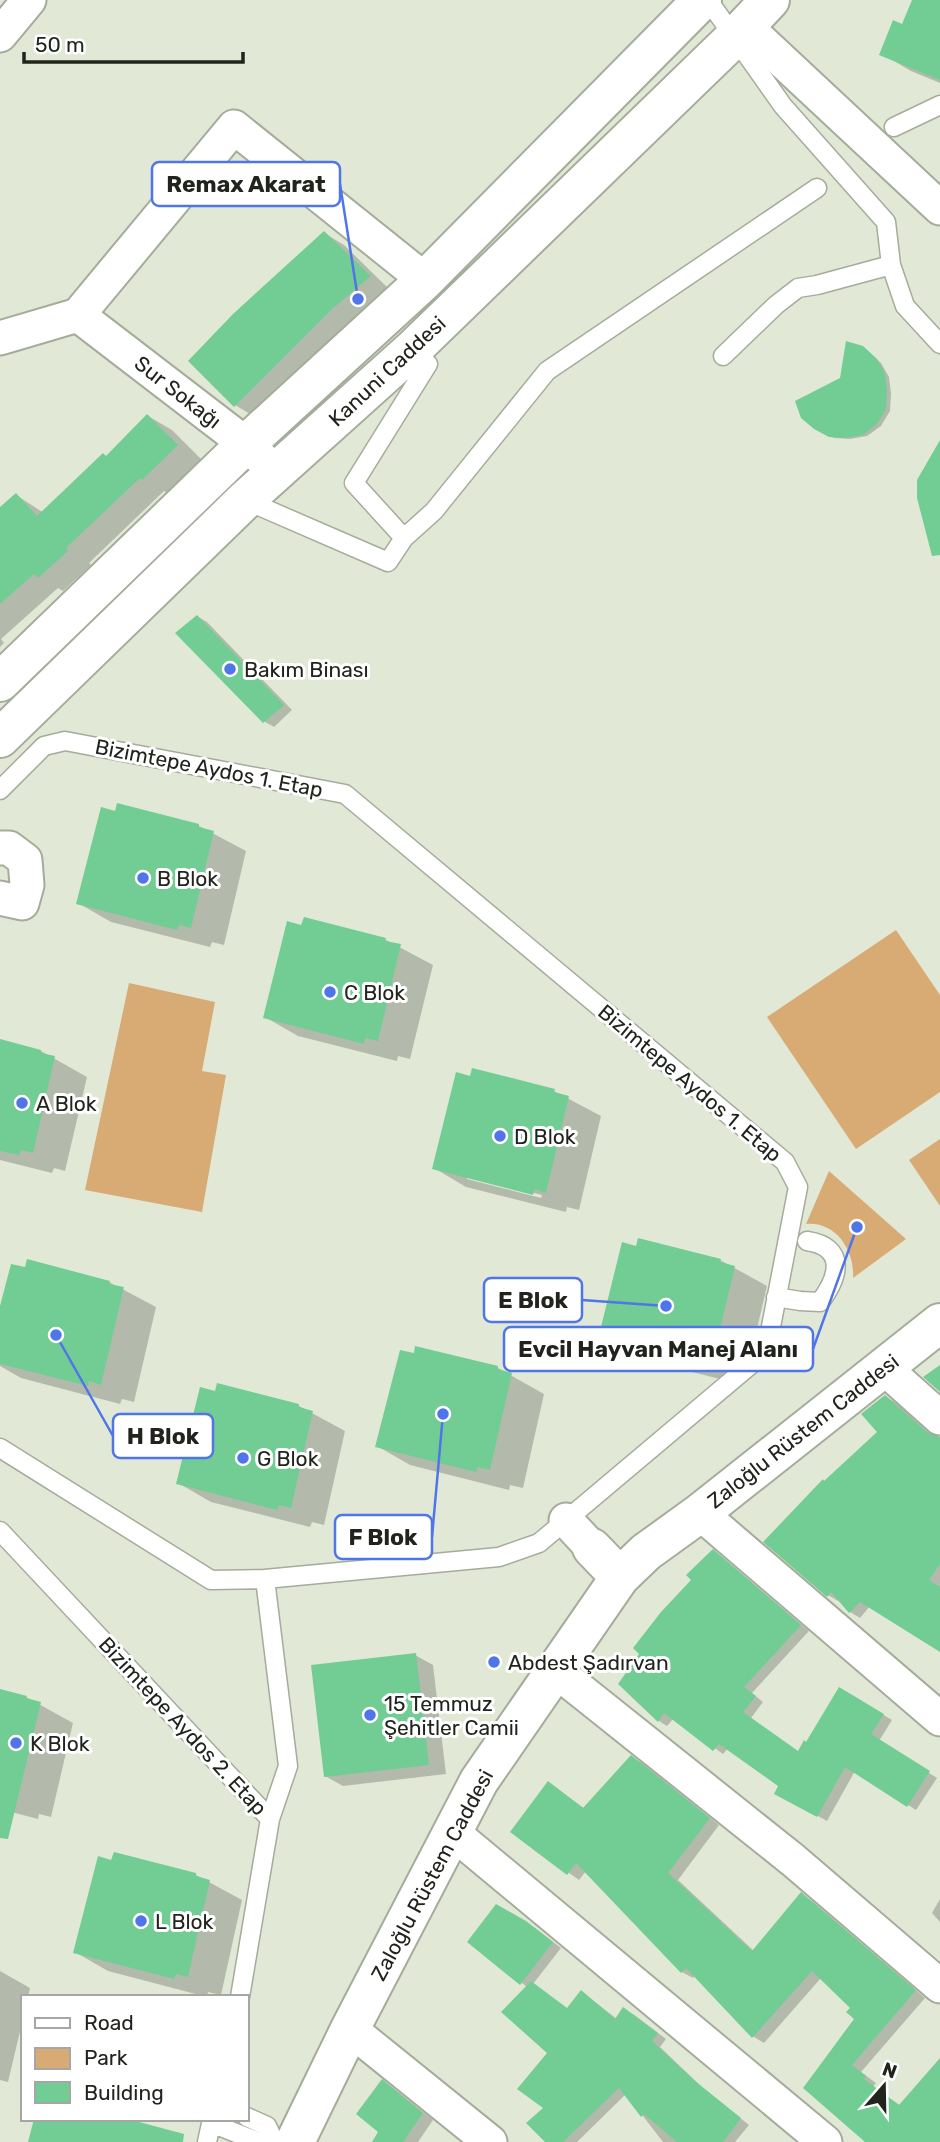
<svg xmlns="http://www.w3.org/2000/svg" width="940" height="2142" font-family="Rubik,sans-serif">
<style>
.green{fill:#d8aa74}
.shadow{fill:#0003;fill-rule:evenodd}
.building{fill:#71cd93}
.lines{fill:none;stroke-linecap:round;stroke-linejoin:round}
.lane-casing{stroke:#a4ac9a;stroke-width:21}
.street-casing{stroke:#a4ac9a;stroke-width:37}
.secondary-casing{stroke:#a4ac9a;stroke-width:42}
.lane{stroke:#fff;stroke-width:18}
.street{stroke:#fff;stroke-width:33}
.secondary{stroke:#fff;stroke-width:38}
.poi-dot{fill:#4f75e9;stroke:#fff;stroke-width:2.5}
.labels{text-anchor:middle;dominant-baseline:central;stroke-width:6;stroke-linejoin:round;paint-order:stroke}
.street-label{font-size:21px;fill:#21241d;stroke:#fff}
.poi-label{font-size:21px;fill:#21241d;stroke:#fff;text-anchor:start}
.leader{fill:none;stroke:#4f75e9;stroke-width:2.5}
.callout-dot{fill:#4f75e9;stroke:#fff;stroke-width:2.5}
.callout{fill:#fff;stroke:#4f75e9;stroke-width:2.5}
.callout-label{font-size:23px;text-anchor:middle;font-weight:bold;fill:#21241d}
</style>
<rect width="100%" height="100%" fill="#e1e9d6"/>
<!-- green -->
<path class="green" d="M 896,930 L 940,995 L 940,1092 L 856,1149 L 767,1017 Z
M 129,983 L 215,1002 L 202,1071 L 226,1075 L 202,1212 L 85,1190 Z
M 940,1139 L 940,1206 L 909,1160 Z
M 829,1171 L 906,1239 L 853,1278 C 855,1251 836,1221 806,1224 Z"/>
<!-- shadow -->
<path class="shadow" d="M 914,0 L 940,0 L 940,83 L 911,71 L 882,54 L 903,26 Z
M 324,233 L 344,245 L 389,289 L 352,320 L 255,417 L 235,405 Z
M 868,351 L 881,363 L 889,377 L 891,394 L 890,411 L 881,426 L 867,436 L 850,439 L 834,438 L 815,428 Z
M 148,416 L 172,430 L 201,459 L 167,493 L 164,491 L 89,563 L 91,565 L 63,591 L 58,588 L 1,639 L 4,643 L 0,647 L 0,509 L 16,495 L 44,513 L 107,457 Z
M 198,617 L 207,622 L 292,710 L 274,727 L 265,722 L 178,633 Z
M 199,826 L 246,851 L 224,945 L 212,942 L 210,947 L 111,922 L 78,903 Z
M 305,919 L 386,940 L 433,965 L 410,1059 L 398,1056 L 397,1061 L 298,1036 L 265,1017 Z
M 0,1041 L 41,1051 L 87,1077 L 65,1171 L 54,1168 L 52,1173 L 0,1160 Z
M 554,1091 L 601,1116 L 579,1210 L 567,1207 L 566,1212 L 466,1187 L 434,1168 ZM 467,1176 L 542,1195 L 541,1198 L 467,1179 Z
M 720,1260 L 767,1286 L 745,1380 L 732,1382 L 632,1357 L 600,1338 Z
M 109,1282 L 156,1307 L 134,1402 L 122,1399 L 120,1404 L 21,1378 L 0,1366 L 0,1313 Z
M 498,1368 L 544,1394 L 523,1488 L 510,1485 L 509,1490 L 410,1465 L 377,1446 Z
M 885,1397 L 895,1402 L 935,1438 L 940,1438 L 940,1650 L 870,1606 L 860,1618 L 850,1612 L 839,1599 L 838,1601 L 828,1595 L 825,1482 L 879,1433 Z
M 299,1406 L 345,1431 L 324,1525 L 312,1522 L 310,1527 L 211,1502 L 178,1483 Z
M 713,1551 L 722,1557 L 809,1631 L 752,1693 L 763,1702 L 751,1718 L 799,1752 L 807,1744 L 840,1689 L 892,1720 L 879,1741 L 937,1778 L 916,1810 L 855,1771 L 827,1821 L 777,1793 L 781,1785 L 728,1748 L 723,1754 L 674,1718 L 667,1726 L 659,1721 L 693,1580 Z
M 415,1655 L 433,1665 L 446,1774 L 343,1786 L 325,1776 Z
M 0,1691 L 26,1697 L 73,1723 L 51,1817 L 39,1814 L 38,1819 L 0,1809 Z
M 631,1757 L 642,1763 L 719,1825 L 678,1880 L 754,1951 L 801,1895 L 812,1901 L 925,1998 L 861,2072 L 876,2083 L 873,2087 L 901,2106 L 940,2061 L 940,2142 L 868,2142 L 805,2088 L 856,2019 L 852,2008 L 821,1978 L 764,2043 L 754,2037 L 695,1975 L 693,1978 L 682,1972 L 586,1871 L 579,1880 L 512,1832 L 559,1790 L 585,1809 Z
M 196,1875 L 242,1900 L 221,1995 L 208,1992 L 207,1997 L 108,1971 L 75,1952 Z
M 940,1899 L 940,1922 L 932,1913 Z
M 496,1906 L 535,1928 L 561,1948 L 533,1984 L 568,2009 L 582,1992 L 617,2019 L 633,2014 L 666,2039 L 660,2047 L 704,2089 L 749,2125 L 735,2142 L 663,2142 L 626,2094 L 577,2142 L 548,2142 L 545,2108 L 550,2053 L 527,1987 L 469,1942 Z
M 0,1971 L 30,1988 L 28,1997 L 23,1997 L 23,2019 L 8,2082 L 0,2080 Z
M 382,2082 L 393,2088 L 433,2120 L 418,2142 L 374,2142 L 381,2132 Z"/>
<!-- building -->
<path class="building" d="M 912,0 L 940,0 L 940,80 L 879,55 L 893,20 L 902,24 Z
M 324,231 L 371,276 L 332,309 L 234,407 L 188,361 L 233,314 Z
M 846,341 L 863,346 L 877,359 L 885,374 L 887,391 L 886,409 L 877,424 L 863,435 L 845,438 L 829,437 L 814,429 L 801,418 L 795,401 L 840,378 Z
M 147,414 L 178,445 L 142,480 L 140,478 L 66,548 L 68,551 L 38,578 L 34,574 L 0,604 L 0,507 L 16,493 L 37,516 L 103,453 L 106,456 Z
M 940,440 L 940,555 L 932,556 L 917,498 L 917,480 Z
M 197,615 L 284,705 L 263,723 L 175,633 Z
M 117,803 L 199,824 L 199,827 L 214,831 L 191,928 L 179,925 L 177,930 L 76,904 L 101,807 L 115,811 Z
M 304,917 L 386,938 L 385,941 L 401,944 L 378,1041 L 365,1038 L 364,1044 L 263,1018 L 287,921 L 301,925 Z
M 0,1039 L 41,1050 L 41,1053 L 55,1056 L 33,1153 L 21,1150 L 19,1155 L 0,1151 Z
M 472,1068 L 555,1089 L 554,1092 L 569,1096 L 546,1193 L 534,1189 L 533,1195 L 432,1169 L 456,1072 L 470,1076 Z
M 638,1238 L 721,1259 L 720,1262 L 735,1266 L 712,1363 L 700,1359 L 699,1365 L 598,1339 L 622,1242 L 636,1246 Z
M 27,1259 L 110,1281 L 109,1284 L 124,1287 L 101,1385 L 89,1381 L 88,1386 L 0,1364 L 0,1306 L 11,1264 L 25,1267 Z
M 415,1346 L 498,1366 L 498,1369 L 512,1373 L 490,1470 L 478,1467 L 476,1472 L 375,1447 L 400,1350 L 414,1353 Z
M 940,1365 L 940,1392 L 923,1377 Z
M 217,1383 L 299,1404 L 299,1407 L 313,1411 L 291,1508 L 279,1505 L 277,1510 L 176,1484 L 200,1387 L 215,1391 Z
M 885,1395 L 927,1432 L 940,1437 L 940,1564 L 929,1580 L 940,1587 L 940,1652 L 860,1602 L 849,1613 L 831,1592 L 827,1597 L 763,1542 L 823,1479 L 824,1481 L 877,1432 L 861,1414 Z
M 713,1549 L 801,1625 L 744,1687 L 756,1696 L 743,1712 L 798,1751 L 804,1740 L 806,1742 L 839,1687 L 884,1714 L 871,1734 L 930,1771 L 907,1807 L 845,1767 L 817,1817 L 774,1794 L 778,1786 L 719,1744 L 713,1751 L 664,1713 L 658,1722 L 618,1684 L 639,1654 L 633,1648 L 661,1612 L 691,1580 L 686,1575 Z
M 416,1653 L 429,1765 L 324,1777 L 311,1665 Z
M 0,1689 L 27,1696 L 26,1698 L 41,1702 L 8,1839 L 0,1838 Z
M 631,1755 L 710,1818 L 668,1873 L 752,1951 L 801,1892 L 916,1990 L 852,2065 L 866,2076 L 864,2079 L 899,2105 L 940,2058 L 940,2142 L 865,2142 L 803,2088 L 854,2019 L 846,2012 L 850,2008 L 812,1971 L 752,2038 L 686,1968 L 681,1973 L 576,1863 L 567,1875 L 510,1832 L 548,1781 L 583,1808 Z
M 114,1852 L 196,1873 L 196,1876 L 210,1880 L 188,1977 L 176,1974 L 174,1979 L 73,1953 L 98,1856 L 111,1860 Z
M 496,1904 L 526,1921 L 553,1942 L 520,1985 L 467,1942 Z
M 531,1981 L 567,2008 L 581,1990 L 615,2019 L 623,2007 L 658,2033 L 652,2041 L 695,2081 L 741,2118 L 723,2142 L 677,2142 L 644,2114 L 641,2117 L 619,2088 L 563,2142 L 545,2142 L 526,2123 L 543,2108 L 517,2089 L 547,2053 L 501,2012 Z
M 382,2079 L 423,2113 L 403,2142 L 372,2142 L 378,2132 L 356,2114 Z
M 34,2119 L 128,2119 L 184,2134 L 183,2142 L 28,2142 Z"/>
<g class="lines">
<!-- lane casing -->
<g class="lane-casing">
<path id="lane" d="M 708,0 L 783,106 L 886,222 L 891,265 L 905,306 L 940,344
M 894,127 L 940,105
M 413,349 L 428,364 L 354,483 L 404,538 L 434,511 L 547,371 L 817,188
M 723,356 L 776,305 L 798,288 L 817,285 L 891,265
M 245,500 L 388,562 L 404,538
M 0,790 L 44,746 L 65,741 L 345,794 L 785,1162 L 798,1187 L 769,1337 L 761,1356 L 539,1543 L 499,1557 L 265,1579 L 211,1580 L 0,1448
M 776,1297 L 800,1301 L 820,1302 C 839,1277 847,1247 807,1241
M 0,1531 L 270,1819 L 240,1997
M 265,1579 L 288,1766 L 270,1819
M 247,2117 L 267,2126 L 273,2139 L 281,2142
M 211,2123 L 259,2142 L 273,2139
M 207,2142 L 212,2119"/>
</g>
<!-- street casing -->
<g class="street-casing">
<path id="street" d="M 745,26 L 940,208
M 0,35 L 29,0
M 78,315 L 234,127 L 425,280
M 78,315 L 246,444 L 276,472
M 0,338 L 78,315
M 0,848 L 9,848 L 25,860 L 27,885 L 22,903 L 0,898
M 883,1367 L 940,1418
M 700,1513 L 940,1719
M 566,1520 L 592,1548
M 555,1670 L 793,1860 L 940,1986
M 452,1832 L 825,2142
M 350,2029 L 490,2142"/>
</g>
<!-- secondary casing -->
<g class="secondary-casing">
<path id="secondary" d="M 0,682 L 246,444 L 425,280 L 702,0
M 0,738 L 245,500 L 413,349 L 734,38 L 770,0
M 592,1548 L 620,1577
M 295,2142 L 350,2029 L 479,1781 L 620,1577 L 646,1552 L 700,1513 L 940,1323"/>
</g>
<!-- lane -->
<use href="#lane" class="lane"/>
<!-- street -->
<use href="#street" class="street"/>
<!-- secondary -->
<use href="#secondary" class="secondary"/>
</g>
<!-- markers -->
<g class="poi-dot">
<circle cx="230" cy="669" r="7"/>
<circle cx="143" cy="878" r="7"/>
<circle cx="330" cy="992" r="7"/>
<circle cx="22" cy="1103" r="7"/>
<circle cx="500" cy="1136" r="7"/>
<circle cx="243" cy="1458" r="7"/>
<circle cx="494" cy="1662" r="7"/>
<circle cx="370" cy="1715" r="7"/>
<circle cx="16" cy="1743" r="7"/>
<circle cx="141" cy="1921" r="7"/>
</g>
<g class="labels">
<!-- street labels -->
<g class="street-label">
<text transform="translate(387 371) rotate(-43)">Kanuni Caddesi</text>
<text transform="translate(178 392) rotate(38)">Sur Sokağı</text>
<text transform="translate(209 768) rotate(11)">Bizimtepe Aydos 1. Etap</text>
<text transform="translate(690 1083) rotate(40)">Bizimtepe Aydos 1. Etap</text>
<text transform="translate(803 1431) rotate(-38)">Zaloğlu Rüstem Caddesi</text>
<text transform="translate(183 1726) rotate(47)">Bizimtepe Aydos 2. Etap</text>
<text transform="translate(432 1875) rotate(-62)">Zaloğlu Rüstem Caddesi</text>
</g>
<!-- poi labels -->
<g class="poi-label">
<text x="244" y="669">Bakım Binası</text>
<text x="157" y="878">B Blok</text>
<text x="344" y="992">C Blok</text>
<text x="36" y="1103">A Blok</text>
<text x="514" y="1136">D Blok</text>
<text x="257" y="1458">G Blok</text>
<text x="508" y="1662">Abdest Şadırvan</text>
<text x="384" y="1703">15 Temmuz<tspan x="384" dy="24">Şehitler Camii</tspan></text>
<text x="30" y="1743">K Blok</text>
<text x="155" y="1921">L Blok</text>
</g>
</g>
<!-- callouts -->
<path class="leader" d="M358 299L340 184M666 1306L582 1300M857 1227L813 1349M56 1335L113 1436M443 1414L432 1537"/>
<g class="callout-dot">
<circle cx="358" cy="299" r="7"/>
<circle cx="666" cy="1306" r="7"/>
<circle cx="857" cy="1227" r="7"/>
<circle cx="56" cy="1335" r="7"/>
<circle cx="443" cy="1414" r="7"/>
</g>
<g class="callout">
<rect x="152" y="162" width="188" height="44" rx="7"/>
<rect x="484" y="1278" width="98" height="44" rx="7"/>
<rect x="504" y="1327" width="309" height="44" rx="7"/>
<rect x="113" y="1414" width="100" height="44" rx="7"/>
<rect x="335" y="1515" width="97" height="44" rx="7"/>
</g>
<g class="callout-label">
<text x="246" y="192">Remax Akarat</text>
<text x="533" y="1308">E Blok</text>
<text x="658" y="1357">Evcil Hayvan Manej Alanı</text>
<text x="163" y="1444">H Blok</text>
<text x="383" y="1545">F Blok</text>
</g>
<!-- legend -->
<rect x="21" y="1995" width="228" height="126" fill="#ffffff" stroke="#a6a7a5" stroke-width="2"/>
<rect x="35" y="2018" width="35" height="10" fill="#ffffff" stroke="#a6a7a5" stroke-width="2"/>
<text x="84" y="2030" font-size="21" fill="#21241d">Road</text>
<rect x="35" y="2048" width="35" height="21" fill="#d8aa74" stroke="#a6a7a5" stroke-width="2"/>
<text x="84" y="2065" font-size="21" fill="#21241d">Park</text>
<rect x="35" y="2082" width="35" height="21" fill="#71cd93" stroke="#a6a7a5" stroke-width="2"/>
<text x="84" y="2100" font-size="21" fill="#21241d">Building</text>
<!-- north arrow -->
<g transform="translate(884 2086) rotate(20)" stroke="#ffffff" stroke-width="5" paint-order="stroke">
<path d="M0-5L12 26L0 18L-12 26Z" fill="#21241d"/>
<text y="-10" font-size="19" font-weight="bold" text-anchor="middle" fill="#21241d">N</text>
</g>
<!-- scale -->
<path d="M24 52v10h219v-10" fill="none" stroke="#21241d" stroke-width="3.5"/>
<text x="35" y="52" font-size="21" fill="#21241d" stroke="#ffffff" stroke-width="5" paint-order="stroke">50 m</text>
</svg>
